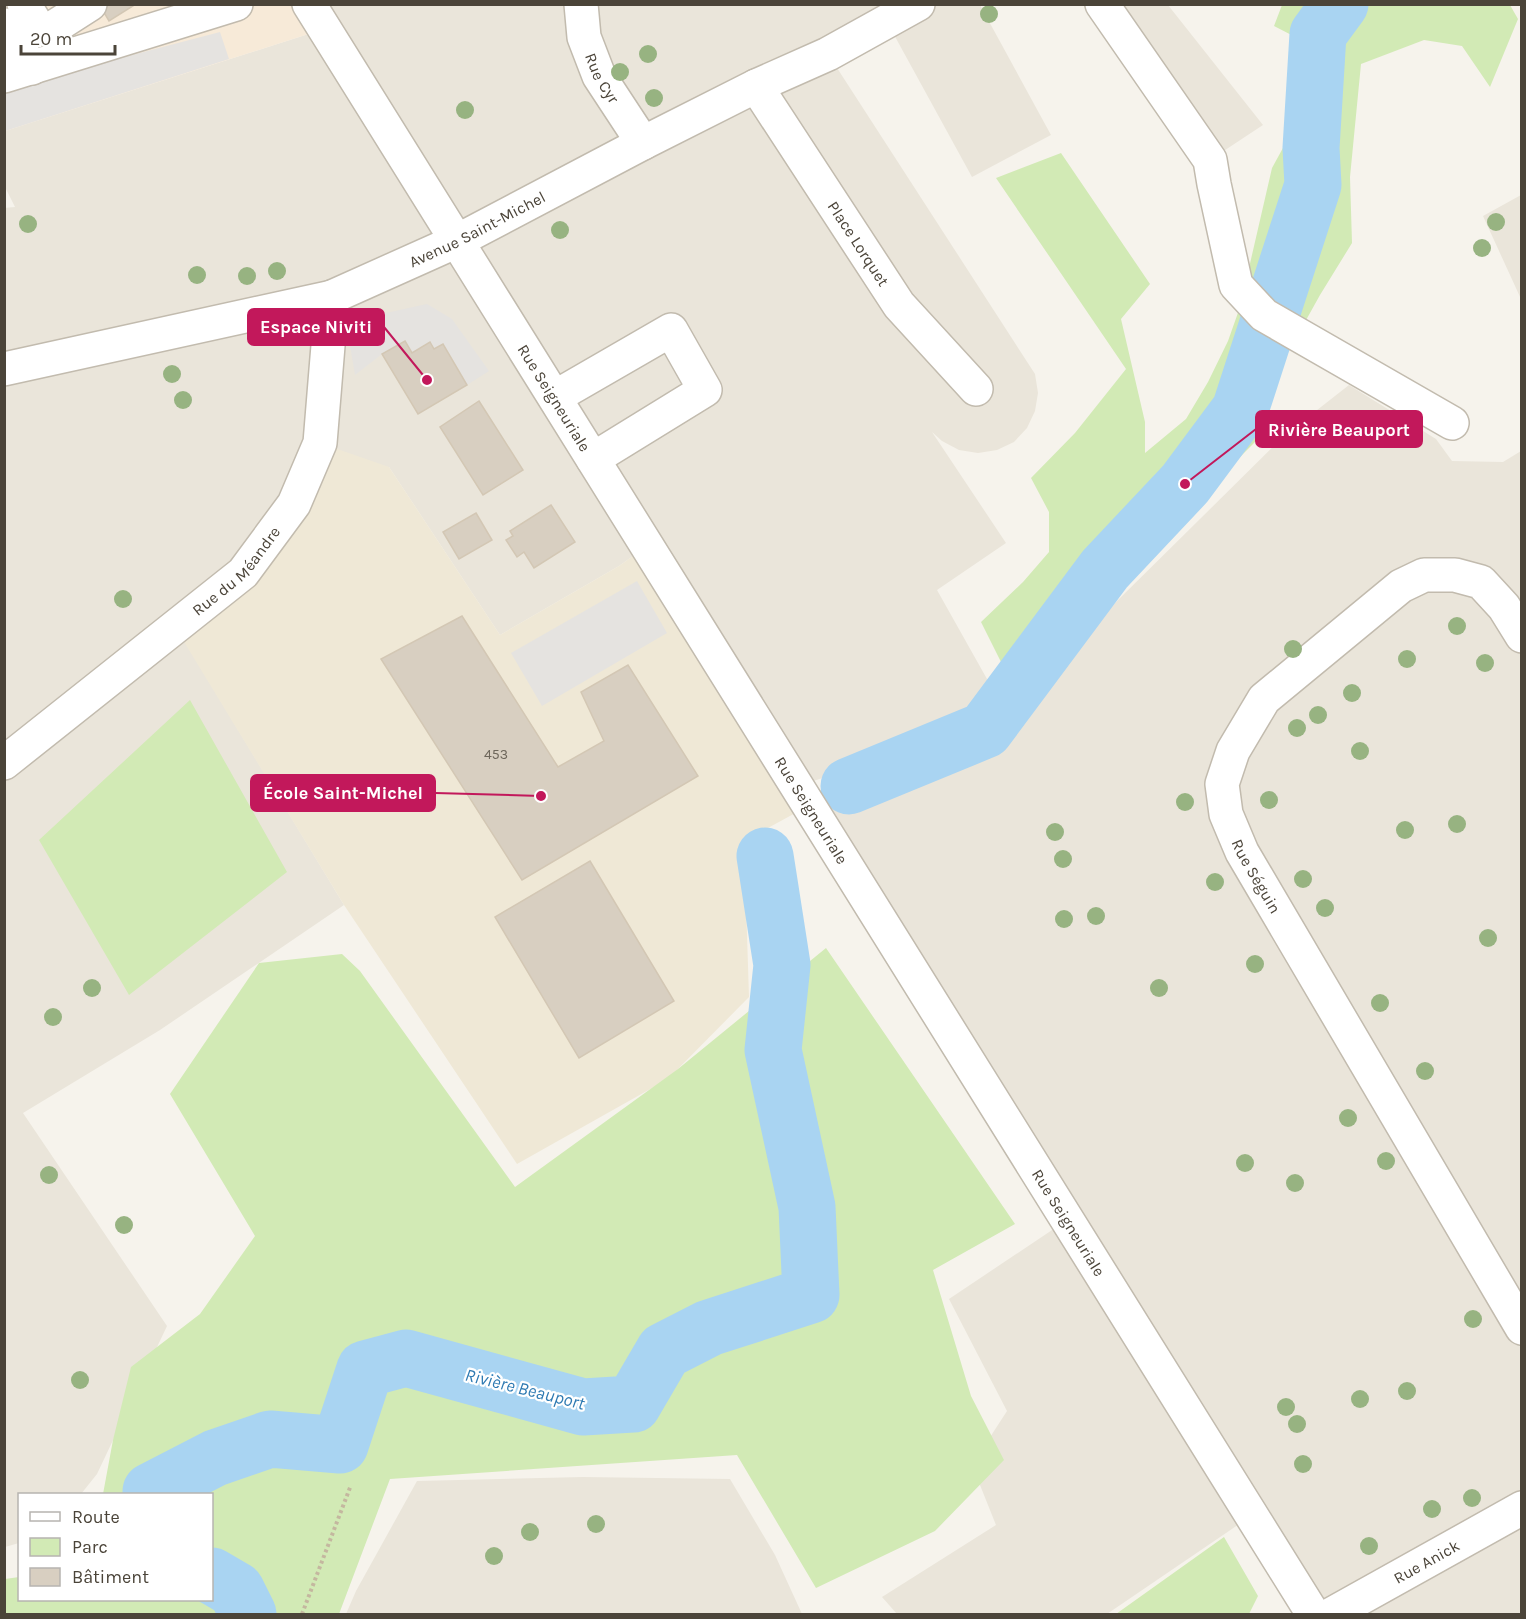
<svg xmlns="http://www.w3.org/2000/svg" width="1526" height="1619" font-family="Karla,sans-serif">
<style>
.residential{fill:#eae5da}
.commercial{fill:#f7ead8}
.education{fill:#efe8d6}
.green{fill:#d2eab5}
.parking{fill:#e5e3e0}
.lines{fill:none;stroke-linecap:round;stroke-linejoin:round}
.river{stroke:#a9d4f2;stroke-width:57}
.building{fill:#d8cfc1;stroke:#d3c7b4;stroke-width:1.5}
.minor-casing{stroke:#c2bbae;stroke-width:36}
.path{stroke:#c4b79f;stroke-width:4;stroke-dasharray:3 3;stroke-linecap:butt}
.minor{stroke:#fff;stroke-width:33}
.tree{fill:#97b381}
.labels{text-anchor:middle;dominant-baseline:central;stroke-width:4.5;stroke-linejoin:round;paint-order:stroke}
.number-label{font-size:14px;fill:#6e675b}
.street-label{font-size:16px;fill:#4b4439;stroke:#fff}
.water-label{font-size:18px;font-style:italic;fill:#2e7ab2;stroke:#fff}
.leader{fill:none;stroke:#c2185b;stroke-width:2}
.callout-dot{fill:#c2185b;stroke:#fff;stroke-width:2}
.callout{fill:#c2185b;stroke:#c2185b;stroke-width:2}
.callout-label{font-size:18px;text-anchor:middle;font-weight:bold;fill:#fff}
</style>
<rect width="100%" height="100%" fill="#f6f3ec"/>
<!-- residential -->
<path class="residential" d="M 309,5 L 980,5 L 1051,135 L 972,177 L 887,22 L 828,54 L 1035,374 L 1038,393 L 1035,411 L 1027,428 L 1014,442 L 997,450 L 978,453 L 959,450 L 942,441 L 932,432 L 1006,543 L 937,590 L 996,695 L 942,739 L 798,786 L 647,546 L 619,566 L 500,635 L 389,467 L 294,504 L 176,627 L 344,905 L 160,1030 L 23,1113 L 167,1326 L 97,1474 L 81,1494 L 20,1494 L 19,1543 L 5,1547 L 4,208 L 15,207 L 5,187 L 5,131 L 324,29 Z
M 1102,5 L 1168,5 L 1263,125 L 1210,160 Z
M 1521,195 L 1521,299 L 1483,216 Z
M 1349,385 L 1436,439 L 1452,461 L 1503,462 L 1521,451 L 1521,1614 L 1313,1614 L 1251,1516 L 1107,1614 L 897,1614 L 882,1597 L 996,1525 L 972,1465 L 1007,1411 L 949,1299 L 1067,1220 L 810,805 L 983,749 L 1117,601 L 1284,436 Z
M 583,1477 L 730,1479 L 775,1555 L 802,1614 L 346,1614 L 356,1591 L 417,1481 Z"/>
<!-- commercial -->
<path class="commercial" d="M 5,5 L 309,5 L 324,29 L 5,131 Z"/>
<!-- education -->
<path class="education" d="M 320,443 L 389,467 L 500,635 L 619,566 L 647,546 L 810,805 L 744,841 L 749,997 L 668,1079 L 517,1164 L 344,905 L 175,627 L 243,573 Z"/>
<!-- green -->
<path class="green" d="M 1282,5 L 1510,5 L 1518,19 L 1490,87 L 1462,46 L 1424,40 L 1361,64 L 1350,177 L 1352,243 L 1320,295 L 1276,374 L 1258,439 L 1178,519 L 1038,686 L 1005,670 L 981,622 L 1023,582 L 1049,552 L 1049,512 L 1031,478 L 1075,433 L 1126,369 L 996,178 L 1061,153 L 1150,284 L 1121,319 L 1145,422 L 1145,453 L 1186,419 L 1208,382 L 1228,341 L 1240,307 L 1272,168 L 1301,115 L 1307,43 L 1274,26 Z
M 190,700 L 287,872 L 129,995 L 39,840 Z
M 826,948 L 1015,1224 L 933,1270 L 971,1396 L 1004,1460 L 935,1531 L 816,1588 L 737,1455 L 390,1479 L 339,1614 L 5,1614 L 5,1579 L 19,1577 L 20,1600 L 212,1600 L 212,1494 L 103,1494 L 113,1440 L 131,1367 L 200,1314 L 255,1236 L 170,1094 L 259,963 L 342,954 L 360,971 L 515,1187 L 678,1069 Z
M 1224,1537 L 1258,1596 L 1249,1614 L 1116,1614 Z"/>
<!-- parking -->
<path class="parking" d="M 220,32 L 229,59 L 5,131 L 4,49 L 25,83 Z
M 427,304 L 452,319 L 489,371 L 467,385 L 443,344 L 434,349 L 430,342 L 412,353 L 405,341 L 382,354 L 355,375 L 346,322 Z
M 637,581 L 667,633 L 542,706 L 511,653 Z"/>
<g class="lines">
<!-- river -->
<path class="river" d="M 849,786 L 985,730 L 1105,569 L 1185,484 L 1240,410 L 1313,185 L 1311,148 L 1318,34 L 1340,4
M 151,1494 L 151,1491 L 215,1458 L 270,1439 L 340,1445 L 365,1369 L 406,1358 L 583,1407 L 633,1404 L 664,1351 L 709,1328 L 811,1295 L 807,1207 L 773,1050 L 782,965 L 765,856
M 212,1576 L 236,1590 L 248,1614"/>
</g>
<!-- building -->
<path class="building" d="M 99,4 L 136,4 L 109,21 Z
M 405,341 L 412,353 L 430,342 L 434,349 L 443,344 L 467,385 L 418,414 L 382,354 Z
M 479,401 L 523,470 L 483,495 L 440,427 Z
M 551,505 L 575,542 L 534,568 L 524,552 L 517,557 L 506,540 L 513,536 L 510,531 Z
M 476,513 L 492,540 L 459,559 L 443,532 Z
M 462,616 L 558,767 L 604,741 L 581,692 L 628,665 L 698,776 L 522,880 L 381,659 Z
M 590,861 L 674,1001 L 579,1058 L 495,917 Z"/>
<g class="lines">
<!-- minor casing -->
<g class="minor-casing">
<g id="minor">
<path d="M 24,4 L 38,27 L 51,29 L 90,4"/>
<path id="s1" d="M 309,4 L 1313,1614"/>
<path id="s2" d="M 581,4 L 584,37 L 599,76 L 643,143"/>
<path d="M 1102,4 L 1210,160 L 1214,184 L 1236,285 L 1264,315 L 1452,423"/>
<path d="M 4,25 L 32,68"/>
<path d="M 4,76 L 236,4"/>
<path id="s3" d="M 756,86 L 899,305 L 976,389"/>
<path id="s4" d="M 4,369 L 332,297 L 457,241 L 643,143 L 756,86 L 828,54 L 918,4"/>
<path d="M 555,397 L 671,330 L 705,390 L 593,459"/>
<path id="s5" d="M 1522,636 L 1504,607 L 1481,582 L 1455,575 L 1424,575 L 1401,586 L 1264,699 L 1233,751 L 1222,784 L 1226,814 L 1242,852 L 1522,1328"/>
<path id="s6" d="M 4,763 L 243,573 L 294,504 L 320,443 L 332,297"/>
<path id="s7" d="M 1332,1614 L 1522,1508"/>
</g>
</g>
<!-- path -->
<path class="path" d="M 302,1614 L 351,1485"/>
<!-- minor -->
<use href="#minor" class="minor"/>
</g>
<!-- trees -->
<g class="tree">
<circle cx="989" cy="14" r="9"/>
<circle cx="648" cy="54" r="9"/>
<circle cx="620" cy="72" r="9"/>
<circle cx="654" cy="98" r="9"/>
<circle cx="465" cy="110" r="9"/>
<circle cx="1496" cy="222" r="9"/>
<circle cx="28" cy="224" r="9"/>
<circle cx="560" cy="230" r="9"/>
<circle cx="1482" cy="248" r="9"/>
<circle cx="277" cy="271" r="9"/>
<circle cx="197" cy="275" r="9"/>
<circle cx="247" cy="276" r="9"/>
<circle cx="172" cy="374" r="9"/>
<circle cx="183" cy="400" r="9"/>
<circle cx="123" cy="599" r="9"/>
<circle cx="1457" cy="626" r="9"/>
<circle cx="1293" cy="649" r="9"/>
<circle cx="1407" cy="659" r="9"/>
<circle cx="1485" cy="663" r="9"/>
<circle cx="1352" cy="693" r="9"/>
<circle cx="1318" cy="715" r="9"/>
<circle cx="1297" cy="728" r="9"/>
<circle cx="1360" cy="751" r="9"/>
<circle cx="1269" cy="800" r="9"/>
<circle cx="1185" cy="802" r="9"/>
<circle cx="1457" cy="824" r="9"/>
<circle cx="1405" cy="830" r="9"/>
<circle cx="1055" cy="832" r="9"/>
<circle cx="1063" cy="859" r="9"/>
<circle cx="1303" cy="879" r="9"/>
<circle cx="1215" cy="882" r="9"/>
<circle cx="1325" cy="908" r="9"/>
<circle cx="1096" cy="916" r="9"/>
<circle cx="1064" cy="919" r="9"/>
<circle cx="1488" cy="938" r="9"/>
<circle cx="1255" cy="964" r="9"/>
<circle cx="92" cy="988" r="9"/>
<circle cx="1159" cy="988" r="9"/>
<circle cx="1380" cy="1003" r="9"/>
<circle cx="53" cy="1017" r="9"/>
<circle cx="1425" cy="1071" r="9"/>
<circle cx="1348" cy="1118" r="9"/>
<circle cx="1386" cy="1161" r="9"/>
<circle cx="1245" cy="1163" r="9"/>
<circle cx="49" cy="1175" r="9"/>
<circle cx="1295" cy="1183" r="9"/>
<circle cx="124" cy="1225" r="9"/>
<circle cx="1473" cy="1319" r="9"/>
<circle cx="80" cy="1380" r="9"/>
<circle cx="1407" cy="1391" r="9"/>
<circle cx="1360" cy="1399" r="9"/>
<circle cx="1286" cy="1407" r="9"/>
<circle cx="1297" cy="1424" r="9"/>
<circle cx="1303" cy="1464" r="9"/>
<circle cx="1472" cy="1498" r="9"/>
<circle cx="1432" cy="1509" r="9"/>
<circle cx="596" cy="1524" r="9"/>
<circle cx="530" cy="1532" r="9"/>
<circle cx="1369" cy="1546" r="9"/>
<circle cx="494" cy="1556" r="9"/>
</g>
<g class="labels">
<!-- number labels -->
<g class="number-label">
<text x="496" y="754">453</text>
</g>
<!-- street labels -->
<g class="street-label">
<text stroke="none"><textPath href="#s2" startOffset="78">Rue Cyr</textPath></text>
<text stroke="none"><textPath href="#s4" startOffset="496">Avenue Saint-Michel</textPath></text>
<text stroke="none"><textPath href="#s3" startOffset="188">Place Lorquet</textPath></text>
<text stroke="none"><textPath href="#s1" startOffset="464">Rue Seigneuriale</textPath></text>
<text stroke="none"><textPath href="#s6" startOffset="302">Rue du Méandre</textPath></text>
<text stroke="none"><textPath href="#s1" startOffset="950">Rue Seigneuriale</textPath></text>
<text stroke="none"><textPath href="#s5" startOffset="524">Rue Séguin</textPath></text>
<text stroke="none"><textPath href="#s1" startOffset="1436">Rue Seigneuriale</textPath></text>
<text stroke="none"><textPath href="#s7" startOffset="108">Rue Anick</textPath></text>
</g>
<!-- water labels -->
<g class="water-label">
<text transform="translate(525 1389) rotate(14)">Rivière Beauport</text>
</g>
</g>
<!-- callouts -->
<path class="leader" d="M427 380L384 327M1185 484L1256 429M541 796L435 793"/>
<g class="callout-dot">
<circle cx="427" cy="380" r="6"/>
<circle cx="1185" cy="484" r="6"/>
<circle cx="541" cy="796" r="6"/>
</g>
<g class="callout">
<rect x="248" y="309" width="136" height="36" rx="6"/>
<rect x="1256" y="411" width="166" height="36" rx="6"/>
<rect x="251" y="775" width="184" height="36" rx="6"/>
</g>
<g class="callout-label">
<text x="316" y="333">Espace Niviti</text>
<text x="1339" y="436">Rivière Beauport</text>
<text x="343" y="799">École Saint-Michel</text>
</g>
<!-- border -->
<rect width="1526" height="1619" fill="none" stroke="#4b4439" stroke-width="12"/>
<!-- legend -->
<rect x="18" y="1493" width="195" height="108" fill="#ffffff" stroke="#b7b4b0" stroke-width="1.5"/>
<rect x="30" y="1512" width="30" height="9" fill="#ffffff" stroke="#b7b4b0" stroke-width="1.5"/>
<text x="72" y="1523" font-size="18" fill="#4b4439">Route</text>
<rect x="30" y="1538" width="30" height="18" fill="#d2eab5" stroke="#b7b4b0" stroke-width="1.5"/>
<text x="72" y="1553" font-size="18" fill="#4b4439">Parc</text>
<rect x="30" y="1568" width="30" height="18" fill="#d8cfc1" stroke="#b7b4b0" stroke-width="1.5"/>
<text x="72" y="1583" font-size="18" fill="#4b4439">Bâtiment</text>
<!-- scale -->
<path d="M21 45v9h94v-9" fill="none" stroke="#4b4439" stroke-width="3"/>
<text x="30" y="45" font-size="18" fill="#4b4439" stroke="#ffffff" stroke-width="4.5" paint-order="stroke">20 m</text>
</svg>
